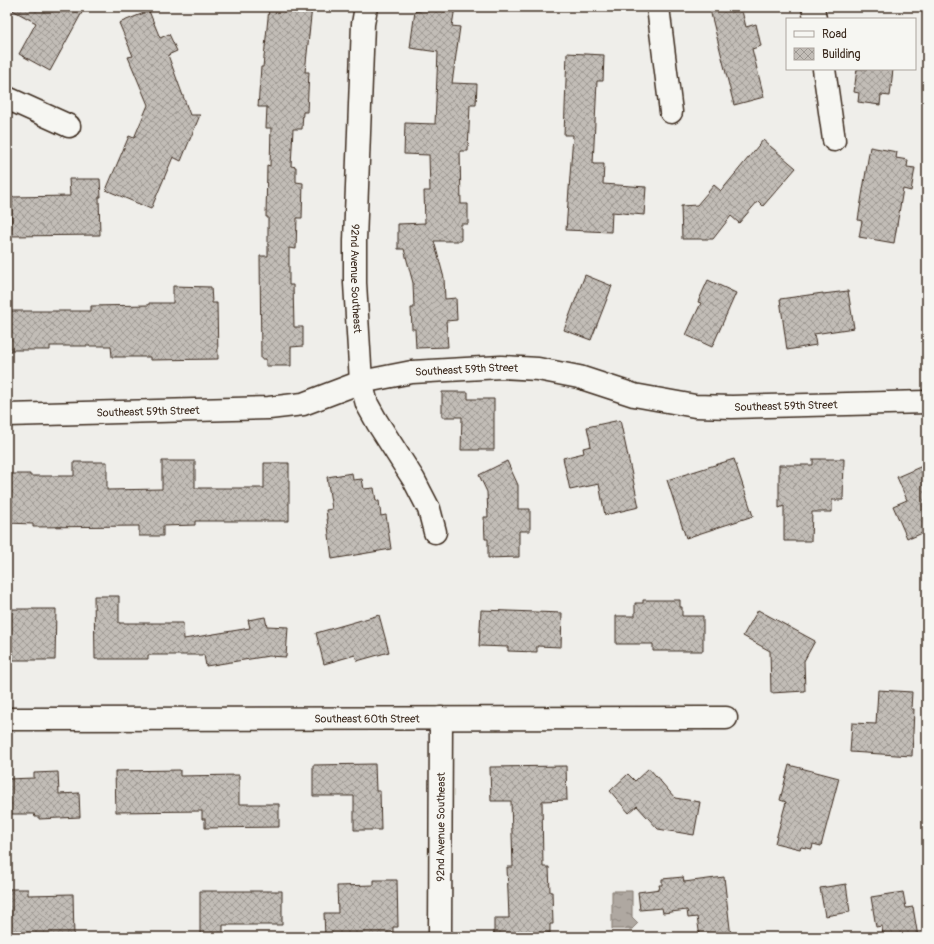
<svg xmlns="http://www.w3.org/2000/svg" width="934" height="944" font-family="Pangolin,sans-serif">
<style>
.water{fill:url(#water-ripples);stroke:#81766d}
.building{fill:url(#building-cross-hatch);stroke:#3b2a1e}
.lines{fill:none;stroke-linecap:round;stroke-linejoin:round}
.minor-casing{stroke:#3b2a1e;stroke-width:25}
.minor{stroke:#f6f6f2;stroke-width:22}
.labels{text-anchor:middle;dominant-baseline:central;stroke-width:3.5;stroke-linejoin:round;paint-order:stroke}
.street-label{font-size:11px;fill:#3b2a1e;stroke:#f6f6f2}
</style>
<defs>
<pattern id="water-ripples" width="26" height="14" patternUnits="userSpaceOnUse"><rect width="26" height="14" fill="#afa8a1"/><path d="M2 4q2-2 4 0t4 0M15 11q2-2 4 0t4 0" fill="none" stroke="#908983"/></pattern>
<pattern id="building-cross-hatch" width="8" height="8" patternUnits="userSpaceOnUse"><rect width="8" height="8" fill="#c2bdb7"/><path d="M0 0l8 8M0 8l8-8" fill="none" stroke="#9f9a94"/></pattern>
</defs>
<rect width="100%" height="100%" fill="#efeeea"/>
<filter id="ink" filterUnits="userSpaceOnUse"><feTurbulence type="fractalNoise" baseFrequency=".025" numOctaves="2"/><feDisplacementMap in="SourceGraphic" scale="8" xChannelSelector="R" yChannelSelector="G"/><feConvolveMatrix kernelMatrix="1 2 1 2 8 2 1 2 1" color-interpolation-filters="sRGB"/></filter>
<g filter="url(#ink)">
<!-- water -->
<path class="water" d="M 612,891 L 632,891 L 632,917 L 638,923 L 632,929 L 612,929 Z"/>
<!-- building -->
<path class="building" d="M 7,7 L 85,7 L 50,71 L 19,54 L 36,23 Z
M 278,7 L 312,7 L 305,72 L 309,72 L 307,112 L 303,112 L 302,129 L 293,129 L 291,166 L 296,167 L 296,182 L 303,183 L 302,218 L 297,218 L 296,249 L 289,248 L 289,285 L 293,285 L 294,327 L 303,327 L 303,346 L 291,347 L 291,366 L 266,366 L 266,359 L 261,359 L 260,256 L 268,256 L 268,217 L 266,217 L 267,165 L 270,166 L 271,128 L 266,128 L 267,107 L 258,107 L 261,67 L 263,67 L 269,8 L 278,9 Z
M 419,7 L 455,7 L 452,26 L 460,27 L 452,83 L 477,84 L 476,105 L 470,105 L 468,151 L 460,151 L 461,204 L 468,204 L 468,224 L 461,224 L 461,241 L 434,241 L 444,278 L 445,299 L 456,298 L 457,320 L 446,321 L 448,347 L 416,348 L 415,329 L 412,329 L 411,308 L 414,308 L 413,283 L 404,249 L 398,249 L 398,224 L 425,223 L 424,191 L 430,191 L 429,155 L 404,154 L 405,123 L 435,124 L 438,52 L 410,48 L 415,11 L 419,11 Z
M 719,7 L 741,7 L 746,27 L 756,24 L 761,46 L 752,49 L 764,97 L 734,105 L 710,10 Z
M 149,11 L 160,38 L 169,34 L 177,51 L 168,55 L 190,115 L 200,115 L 181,161 L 173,157 L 151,209 L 106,190 L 129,136 L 134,138 L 148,105 L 128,57 L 133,56 L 119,23 Z
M 567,53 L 604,55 L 603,81 L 597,81 L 593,164 L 604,164 L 603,184 L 646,187 L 644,215 L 612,212 L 611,232 L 566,230 L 573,135 L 564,135 Z
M 857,69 L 893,69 L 890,96 L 881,95 L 880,105 L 858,102 L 859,93 L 854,92 Z
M 763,140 L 796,168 L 763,206 L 758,201 L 739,223 L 731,216 L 713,239 L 682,239 L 681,206 L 697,205 L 714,185 L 721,191 Z
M 870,147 L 897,152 L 896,158 L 908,160 L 907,167 L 915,168 L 911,191 L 903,189 L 894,243 L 859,237 L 862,221 L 858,220 Z
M 69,179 L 100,179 L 101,197 L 99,197 L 100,235 L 11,236 L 12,197 L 70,196 Z
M 585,275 L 612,286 L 591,340 L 564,330 Z
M 708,280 L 736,293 L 712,347 L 686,335 L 701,303 L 698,302 Z
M 173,286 L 211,287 L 212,303 L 217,303 L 218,359 L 150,360 L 150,357 L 112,357 L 111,346 L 50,346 L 50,350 L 7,350 L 7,311 L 91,311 L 91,306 L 149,305 L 149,303 L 173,303 Z
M 848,291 L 854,328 L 814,334 L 816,345 L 787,350 L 780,299 L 823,293 L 823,294 Z
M 442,392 L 468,392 L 468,399 L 494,399 L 494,450 L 461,450 L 462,417 L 442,417 Z
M 620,420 L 639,507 L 605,515 L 599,484 L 570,490 L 563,458 L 584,453 L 583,448 L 591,446 L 587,427 Z
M 734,459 L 753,516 L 686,538 L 667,480 Z
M 813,459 L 844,459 L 843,500 L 832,500 L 832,512 L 812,512 L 811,541 L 784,541 L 784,506 L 779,508 L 779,465 L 813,465 Z
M 162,461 L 195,461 L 195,488 L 264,488 L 264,463 L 289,463 L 289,521 L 195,521 L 195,525 L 163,526 L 163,536 L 139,536 L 139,526 L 33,527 L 33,524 L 7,523 L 7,474 L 30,474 L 30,476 L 74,476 L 74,462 L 107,462 L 107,490 L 162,489 Z
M 507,461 L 518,485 L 518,509 L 530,509 L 530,531 L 519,531 L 519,557 L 488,558 L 488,539 L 485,539 L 484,517 L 488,517 L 487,492 L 479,475 Z
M 927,464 L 927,531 L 911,538 L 911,536 L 907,538 L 893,506 L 907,500 L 897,477 Z
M 352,473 L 353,480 L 362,479 L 364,489 L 374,488 L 376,501 L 379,501 L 381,516 L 386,515 L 391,549 L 332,559 L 326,510 L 332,509 L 327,477 Z
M 94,596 L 119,596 L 119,623 L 183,623 L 184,639 L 250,628 L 248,620 L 265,617 L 267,626 L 288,627 L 286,657 L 269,656 L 206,666 L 204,655 L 148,655 L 148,659 L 95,659 Z
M 643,600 L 680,600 L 680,607 L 682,607 L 682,616 L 703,616 L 703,651 L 653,651 L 653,644 L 616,644 L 616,616 L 635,616 L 635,603 L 643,603 Z
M 7,609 L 56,609 L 55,660 L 7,660 Z
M 481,610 L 562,613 L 561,647 L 537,646 L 537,652 L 508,651 L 508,647 L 479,646 Z
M 758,610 L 815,641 L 804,661 L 805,691 L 771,693 L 770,651 L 743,636 Z
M 379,615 L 389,652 L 357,661 L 355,655 L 324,664 L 316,633 Z
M 878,690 L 912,692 L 911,709 L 914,709 L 912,756 L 850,752 L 852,723 L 876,724 Z
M 375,764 L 376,791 L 380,791 L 381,830 L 354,830 L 354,796 L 313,796 L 313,765 Z
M 789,765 L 839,778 L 821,846 L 813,844 L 812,849 L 801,847 L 800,849 L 775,843 L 786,802 L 780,800 Z
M 566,766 L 567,800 L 542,801 L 543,867 L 549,867 L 550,892 L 552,892 L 553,924 L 550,924 L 550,933 L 523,935 L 523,937 L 494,937 L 494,918 L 509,918 L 507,867 L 513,867 L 511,801 L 491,801 L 490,767 Z
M 649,768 L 675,798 L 700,802 L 694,835 L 658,829 L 637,806 L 629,813 L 610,791 L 628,774 L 635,781 Z
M 180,770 L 180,776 L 239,775 L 239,804 L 279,804 L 279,827 L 205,828 L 205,819 L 202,819 L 202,811 L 116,812 L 115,771 Z
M 58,772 L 59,794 L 79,793 L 80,817 L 39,819 L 39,817 L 35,817 L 34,814 L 7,814 L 7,779 L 34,778 L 34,773 Z
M 683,877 L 684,882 L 724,877 L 731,937 L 700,937 L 697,917 L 688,918 L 687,910 L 663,913 L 662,908 L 640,910 L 638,892 L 660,889 L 659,885 L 662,885 L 662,879 Z
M 374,880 L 397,880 L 398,927 L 393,927 L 393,937 L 325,937 L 324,913 L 338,913 L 337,886 L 374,885 Z
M 846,884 L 850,912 L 825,916 L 820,888 Z
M 7,889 L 28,889 L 28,895 L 73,894 L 74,937 L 7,937 Z
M 200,891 L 282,891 L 282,925 L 223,925 L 223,937 L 200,937 Z
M 903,892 L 906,908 L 913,907 L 918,937 L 883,937 L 882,926 L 876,927 L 871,897 Z"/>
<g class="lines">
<!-- minor casing -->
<g class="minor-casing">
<g id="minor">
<path id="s1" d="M 366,7 L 363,24 L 355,241 L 355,283 L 361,382 L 367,404 L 377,422 L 414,480 L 429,509 L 435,532"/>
<path d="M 658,7 L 671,112"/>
<path d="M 813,7 L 815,19"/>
<path d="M 824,69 L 834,140"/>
<path d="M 7,98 L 69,126"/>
<path id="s2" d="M 7,415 L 269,408 L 303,404 L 361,382 L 412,372 L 501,367 L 538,369 L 579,377 L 634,395 L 695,406 L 732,407 L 927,402"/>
<path id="s3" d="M 7,719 L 726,718"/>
<path id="s4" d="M 440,937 L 441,718"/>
</g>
</g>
<!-- minor -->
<use href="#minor" class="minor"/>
</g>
</g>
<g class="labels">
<!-- street labels -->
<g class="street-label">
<text stroke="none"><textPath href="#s1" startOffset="272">92nd Avenue Southeast</textPath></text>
<text stroke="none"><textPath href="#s2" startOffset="465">Southeast 59th Street</textPath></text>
<text stroke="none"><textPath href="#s2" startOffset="789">Southeast 59th Street</textPath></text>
<text stroke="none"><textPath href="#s2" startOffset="141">Southeast 59th Street</textPath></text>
<text stroke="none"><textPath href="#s3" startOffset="360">Southeast 60th Street</textPath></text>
<text stroke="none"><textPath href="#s4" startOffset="110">92nd Avenue Southeast</textPath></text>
</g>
</g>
<!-- margin -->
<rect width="934" height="944" fill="none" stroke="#f6f6f2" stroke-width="24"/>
<rect x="12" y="12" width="910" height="920" fill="none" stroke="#3b2a1e" stroke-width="1.5" filter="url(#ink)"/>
<!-- legend -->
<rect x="786" y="18" width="130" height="52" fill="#f6f6f2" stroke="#aba49d"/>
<rect x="794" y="31" width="20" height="6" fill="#f6f6f2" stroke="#aba49d"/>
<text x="822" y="38" font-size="12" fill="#3b2a1e">Road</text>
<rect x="794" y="48" width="20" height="12" fill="url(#building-cross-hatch)" stroke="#aba49d"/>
<text x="822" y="58" font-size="12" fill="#3b2a1e">Building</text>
</svg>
